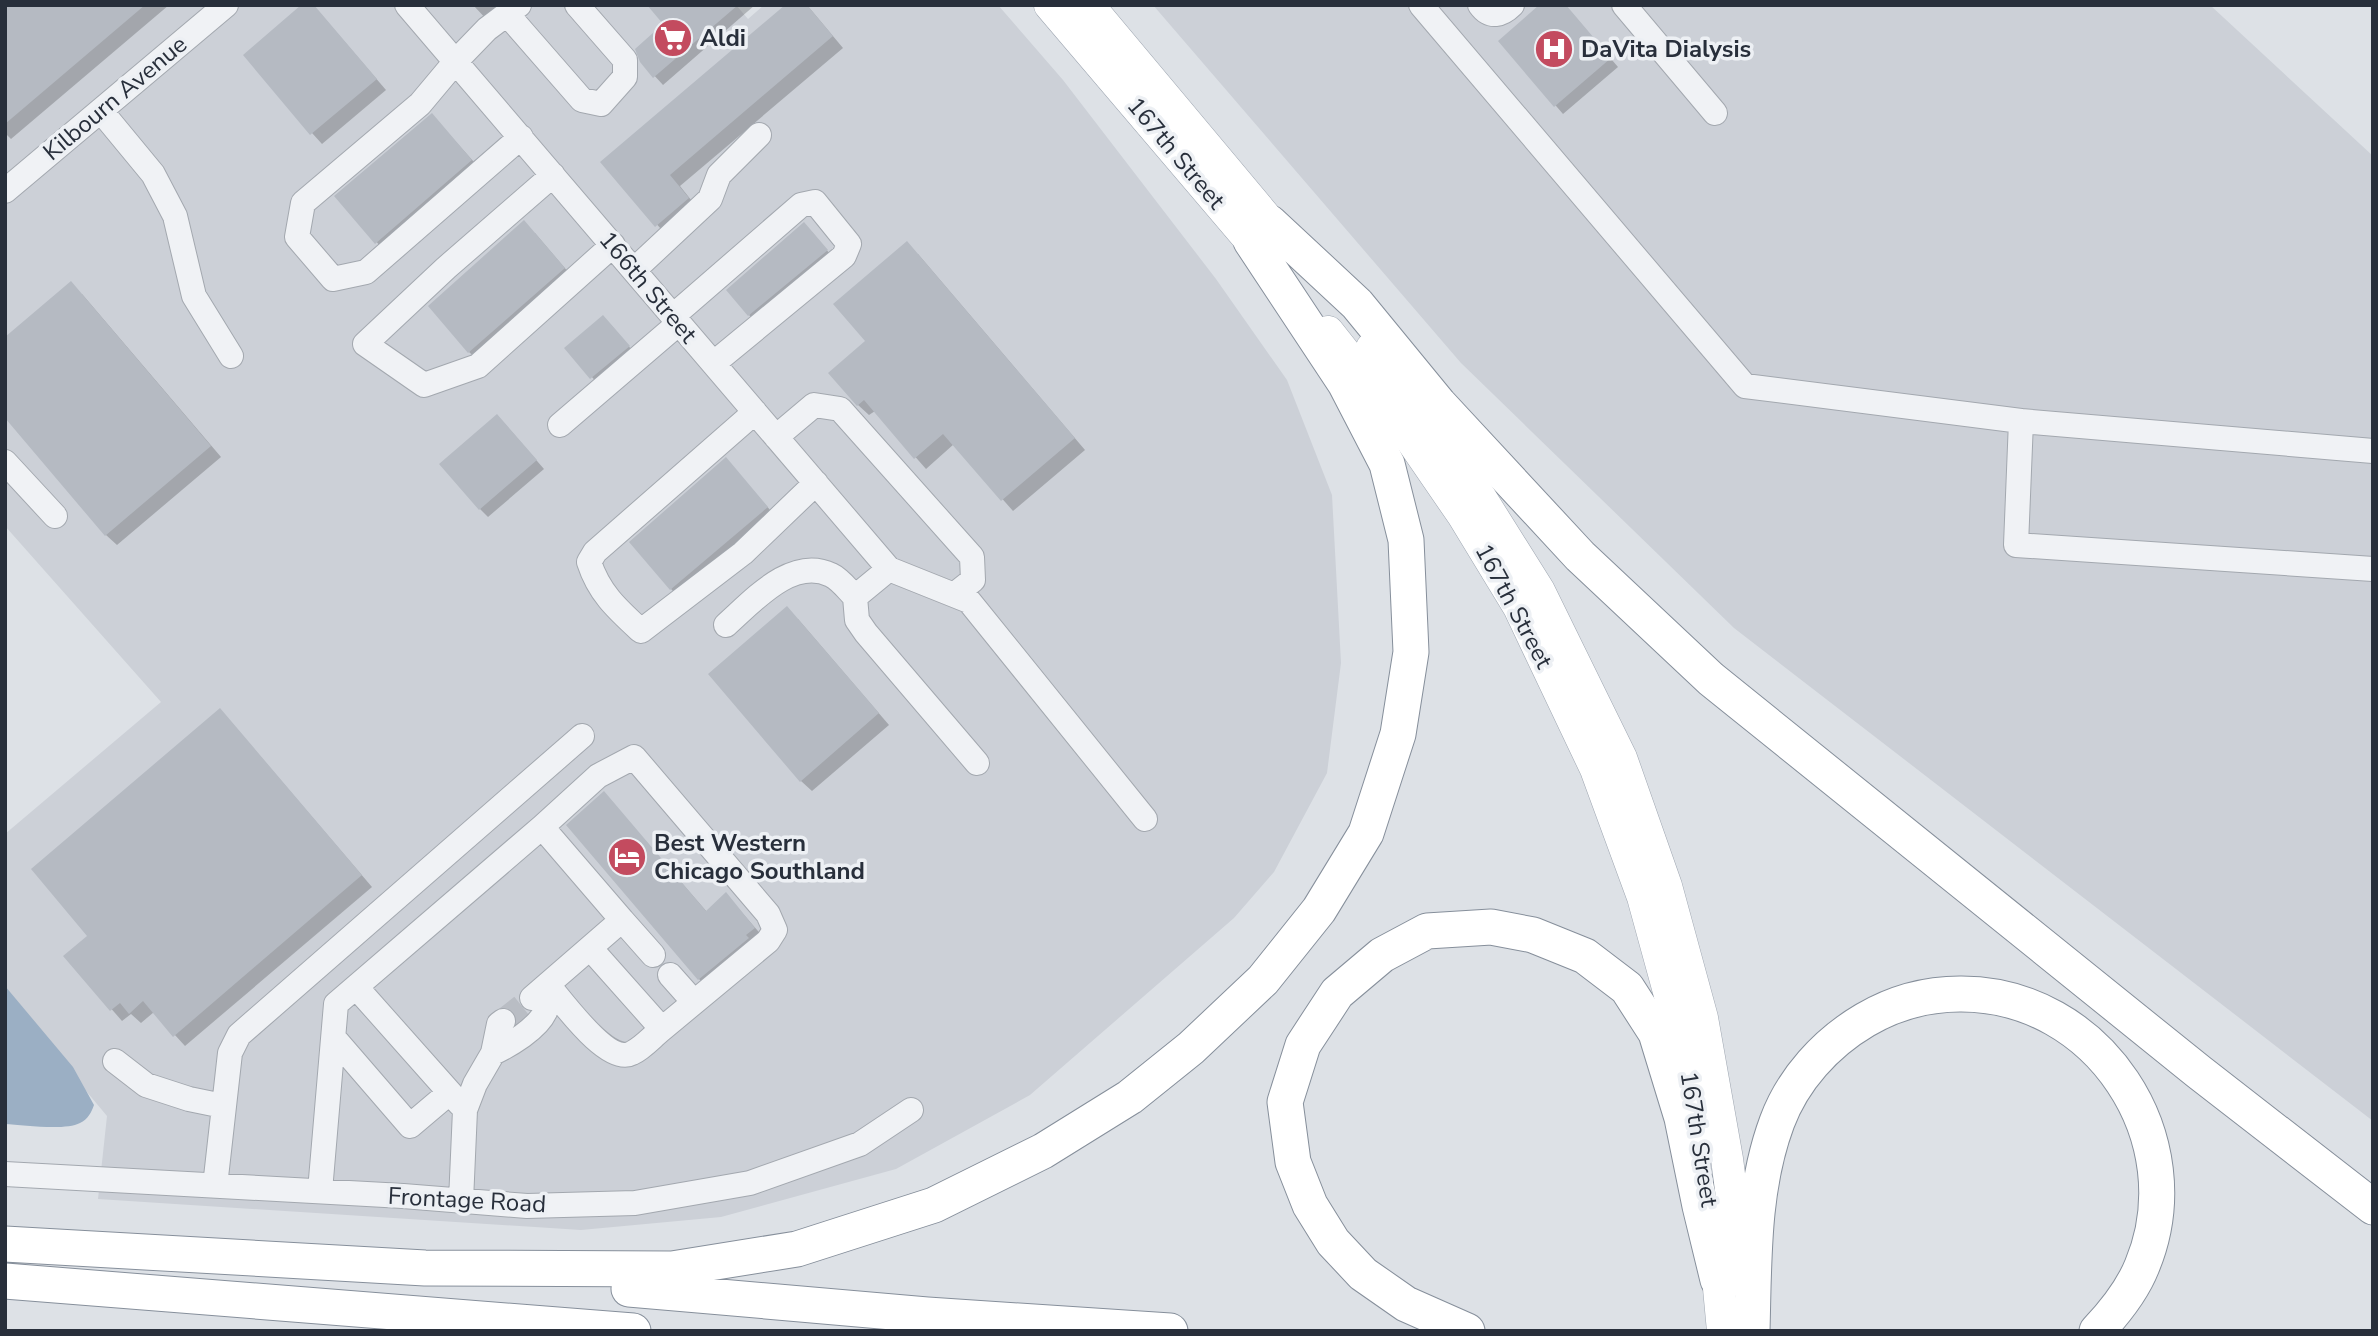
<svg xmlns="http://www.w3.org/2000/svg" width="2378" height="1336" font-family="'Nunito Sans',sans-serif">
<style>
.built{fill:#ccd0d7}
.water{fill:#9bafc4}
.shadow{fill:#0003}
.building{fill:#b5bac2}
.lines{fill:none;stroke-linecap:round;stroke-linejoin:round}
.minor-tunnel{stroke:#b9bdc4;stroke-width:24;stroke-dasharray:24 12;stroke-linecap:butt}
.minor-casing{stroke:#a3a8af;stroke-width:26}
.major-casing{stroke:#9ea6b1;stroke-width:33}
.highway-casing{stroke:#868f9b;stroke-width:37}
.minor{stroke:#f0f2f5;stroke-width:24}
.major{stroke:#fff;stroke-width:32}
.highway{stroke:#fff;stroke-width:35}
.labels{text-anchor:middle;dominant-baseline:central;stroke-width:7;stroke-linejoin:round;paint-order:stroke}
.poi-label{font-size:24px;font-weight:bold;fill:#282f3b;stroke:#edf0f4;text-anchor:start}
.street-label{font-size:24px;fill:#282f3b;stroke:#edf0f4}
</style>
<rect width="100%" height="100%" fill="#dde1e6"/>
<!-- built -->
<path class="built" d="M 5,5 L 736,5 L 748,19 L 764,5 L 998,5 L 1063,80 L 1216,279 L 1287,380 L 1332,495 L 1341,663 L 1327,773 L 1274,872 L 1234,918 L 1030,1095 L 896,1169 L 721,1217 L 581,1230 L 98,1199 L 107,1116 L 5,994 L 5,834 L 161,702 L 5,526 Z
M 1153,5 L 2210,5 L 2373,156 L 2373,1121 L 1734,628 L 1461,363 Z"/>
<!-- water -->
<path class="water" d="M 5,986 L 73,1067 L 94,1105 C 91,1113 88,1119 80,1123 C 65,1131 23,1125 5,1124 Z"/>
<!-- shadow -->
<path class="shadow" d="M 5,5 L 169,5 L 11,139 L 5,133 Z
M 473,5 L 510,5 L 490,23 Z
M 649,5 L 755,5 L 663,85 L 641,61 L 665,24 Z
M 807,5 L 843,48 L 680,186 L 699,210 L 668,237 L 603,163 Z
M 1565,5 L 1618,67 L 1563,114 L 1500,41 Z
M 319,12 L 386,90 L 322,144 L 312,133 Z
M 432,115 L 482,171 L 387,254 L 337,196 Z
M 812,232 L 834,259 L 757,323 L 749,315 Z
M 535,233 L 575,280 L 480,362 L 469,352 Z
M 918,254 L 1085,450 L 1013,511 L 954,444 L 926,469 L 875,411 L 869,415 L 858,405 L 868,341 Z
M 82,294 L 221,457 L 117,545 L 106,535 Z
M 611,325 L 636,355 L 600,386 L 566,348 Z
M 505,424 L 544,469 L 488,517 L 480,509 Z
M 736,471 L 778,519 L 682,600 L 671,589 Z
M 798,619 L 889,725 L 812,791 L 801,781 Z
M 230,721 L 372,887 L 185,1046 L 154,1012 L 141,1023 L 131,1014 L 122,1021 L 66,957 L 90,936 Z
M 604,793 L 707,912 L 726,894 L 770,945 L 716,995 L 699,979 Z"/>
<!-- building -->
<path class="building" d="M 5,5 L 145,5 L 5,124 Z
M 301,5 L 314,5 L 377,79 L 310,135 L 243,55 Z
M 647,5 L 738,5 L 653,78 L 640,62 L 635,49 L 663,24 Z
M 785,5 L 807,5 L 833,36 L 670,175 L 689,198 L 655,227 L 600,162 Z
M 1539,5 L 1566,5 L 1611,58 L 1554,107 L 1498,41 Z
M 432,113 L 472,160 L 375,244 L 334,196 Z
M 524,220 L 565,268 L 468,353 L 428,306 Z
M 804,222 L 828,250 L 748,316 L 726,290 Z
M 907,241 L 1075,438 L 1001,501 L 943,434 L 914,459 L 864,400 L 857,406 L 828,373 L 865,341 L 833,304 Z
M 71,281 L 211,446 L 105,536 L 5,418 L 5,337 Z
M 603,315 L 630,346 L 590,379 L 564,348 Z
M 497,414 L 537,460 L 479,510 L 439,464 Z
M 726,457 L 768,507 L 670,590 L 629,542 Z
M 787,606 L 879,713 L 800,782 L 708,674 Z
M 220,708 L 362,875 L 173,1037 L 143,1001 L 129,1014 L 120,1003 L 110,1011 L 63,956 L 87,936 L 31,869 Z
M 604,791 L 706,911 L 726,892 L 755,928 L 746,935 L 749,938 L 698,980 L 566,825 Z"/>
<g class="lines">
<!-- minor-tunnel -->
<path class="minor-tunnel" d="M 503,1021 L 532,998"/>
<!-- minor casing -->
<g class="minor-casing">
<path id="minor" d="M 407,5 L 889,569 L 969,601 L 1145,819
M 519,5 L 487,29 L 456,61 L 420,104 L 303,203 L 297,237 L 333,279 L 366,272 L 521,137
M 1421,5 L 1745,386 L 2021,421 L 2016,545 L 2373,569
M 1480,5 C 1490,19 1502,15 1512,5
M 1624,5 L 1715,113
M 507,14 L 582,100 L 601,104 L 625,77 L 625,60 L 577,5
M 101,111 L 153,174 L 175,216 L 194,296 L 231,356
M 553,175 L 446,268 L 365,344 L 424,385 L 478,366 L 613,245
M 5,191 L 226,5
M 634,270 L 710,199 L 719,175 L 759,135
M 673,316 L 801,205 L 815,202 L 849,244 L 844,256 L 714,363
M 755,412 L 595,552 L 589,562 C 599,593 617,609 641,631 L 743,553 L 816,483
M 2021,421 L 2373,451
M 560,425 L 679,323
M 776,437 L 814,405 L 840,409 L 972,557 L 973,580 L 954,595
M 5,462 L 55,516
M 889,569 L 855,597 L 857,620 L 866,633 L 977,763
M 726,625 C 753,601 792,556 831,575 C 840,579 848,590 855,597
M 542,827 L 598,776 L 634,757 L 768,914 L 775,930 L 768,941 L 662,1029 L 590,948
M 622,920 L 653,955
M 670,975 L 694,1002
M 548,985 C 563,1002 608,1066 632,1053 C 643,1048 653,1036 662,1029
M 356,987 L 460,1104
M 334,1038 L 410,1126 L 449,1093
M 493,1053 C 510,1045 537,1029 545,1012 C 548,1004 544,997 541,991
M 115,1061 L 146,1085 L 189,1099 L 223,1106
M 5,1174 L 403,1196 L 527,1206 L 635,1203 L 750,1183 L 860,1144 L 911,1110
M 215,1186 L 230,1053 L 239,1035 L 582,736
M 320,1191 L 336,1004 L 542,827 L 622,920 L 532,998
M 461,1201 L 465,1110 L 475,1084 L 493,1053 L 499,1024 L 503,1021"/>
</g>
<!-- major casing -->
<g class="major-casing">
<path id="major" d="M 1050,5 L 1267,260
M 1088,5 L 1287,243
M 1328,332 L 1397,419 L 1463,515 L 1519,607 L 1596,769 L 1643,897 L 1679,1028 L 1699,1129
M 1372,348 L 1417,406 L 1480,497 L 1539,591 L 1621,758 L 1666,886 L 1702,1018 L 1727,1159 L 1743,1281
M 1716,1256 L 1723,1331"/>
</g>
<!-- highway casing -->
<g class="highway-casing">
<path id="highway" d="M 1270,223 L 1357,304 L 1439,404 L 1580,556 L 1711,679 L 2199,1072 L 2373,1207
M 5,1244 L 425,1268 L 672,1269 L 797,1249 L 934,1205 L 1043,1151 L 1130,1097 L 1191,1048 L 1263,980 L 1319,910 L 1366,833 L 1398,734 L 1411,652 L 1406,540 L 1387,464 L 1345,383 L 1251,241
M 5,1281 L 633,1331
M 629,1289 L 927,1315 L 1170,1331
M 1467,1331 L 1406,1304 L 1363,1274 L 1333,1242 L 1310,1205 L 1293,1162 L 1285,1102 L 1303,1045 L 1337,993 L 1382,955 L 1427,931 L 1491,927 L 1533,935 L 1585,956 L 1627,988 L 1656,1033 L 1682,1118 L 1700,1206 L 1718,1280
M 1752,1331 C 1754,1261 1752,1189 1777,1122 C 1793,1079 1826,1043 1865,1020 C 1894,1003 1927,994 1960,994 C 2098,993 2195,1139 2142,1266 C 2132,1291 2115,1312 2097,1331"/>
</g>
<!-- minor -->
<use href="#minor" class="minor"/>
<!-- major -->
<use href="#major" class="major"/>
<!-- highway -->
<use href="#highway" class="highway"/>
</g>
<!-- icons -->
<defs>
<g id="supermarket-disc" transform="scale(2.0125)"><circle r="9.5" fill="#c34b5f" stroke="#edf0f4"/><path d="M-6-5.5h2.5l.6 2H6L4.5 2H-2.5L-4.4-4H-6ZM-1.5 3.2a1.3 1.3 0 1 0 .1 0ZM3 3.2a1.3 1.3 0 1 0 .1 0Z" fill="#fff"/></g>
<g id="hospital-disc" transform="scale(2.0125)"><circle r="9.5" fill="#c34b5f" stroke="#edf0f4"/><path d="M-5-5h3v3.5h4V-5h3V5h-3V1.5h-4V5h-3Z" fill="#fff"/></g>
<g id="hotel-disc" transform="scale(2.0125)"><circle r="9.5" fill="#c34b5f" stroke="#edf0f4"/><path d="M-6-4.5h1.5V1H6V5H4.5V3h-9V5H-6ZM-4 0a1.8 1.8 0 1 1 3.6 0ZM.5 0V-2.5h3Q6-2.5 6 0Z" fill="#fff"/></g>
</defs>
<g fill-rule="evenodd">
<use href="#supermarket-disc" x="673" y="38"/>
<use href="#hospital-disc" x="1554" y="49"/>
<use href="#hotel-disc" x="627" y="857"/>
</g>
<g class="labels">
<!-- poi labels -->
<g class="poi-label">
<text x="700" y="38">Aldi</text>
<text x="1581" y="49">DaVita Dialysis</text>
<text x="654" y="843">Best Western<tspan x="654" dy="28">Chicago Southland</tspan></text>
</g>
<!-- street labels -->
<g class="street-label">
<text transform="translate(115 98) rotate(-40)">Kilbourn Avenue</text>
<text transform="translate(1176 153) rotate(50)">167th Street</text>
<text transform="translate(648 287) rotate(50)">166th Street</text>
<text transform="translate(1514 606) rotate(62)">167th Street</text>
<text transform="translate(1699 1139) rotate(81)">167th Street</text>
<text transform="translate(467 1200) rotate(3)">Frontage Road</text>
</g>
</g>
<!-- border -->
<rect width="2378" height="1336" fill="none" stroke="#282f3b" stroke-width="14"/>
</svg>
